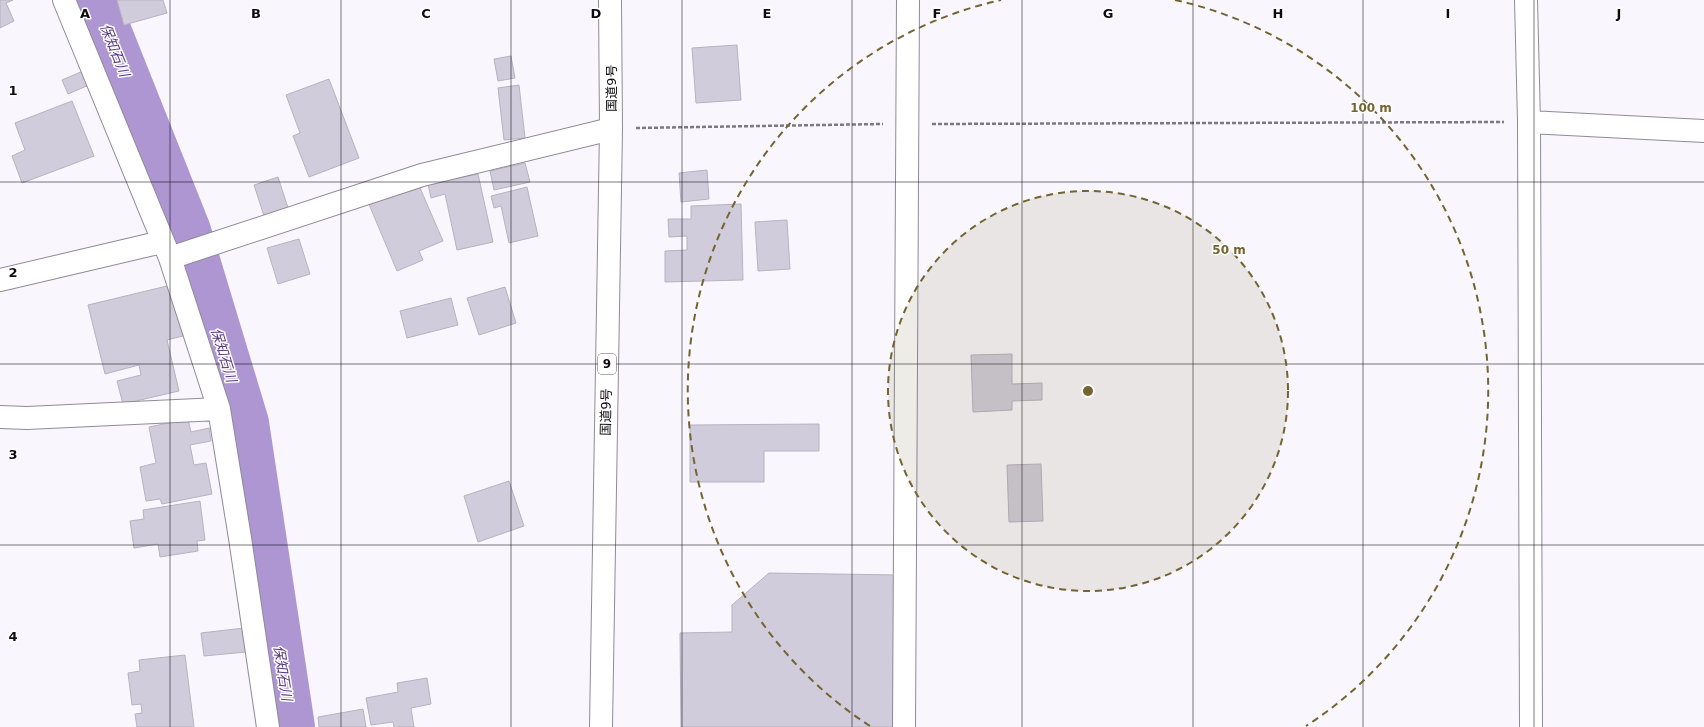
<svg xmlns="http://www.w3.org/2000/svg" width="1704" height="727" font-family="'DejaVu Sans','Noto Sans JP',sans-serif">
<style>
.lines{fill:none;stroke-linecap:round;stroke-linejoin:round}
.river{stroke:#ad96d2;stroke-width:48}
.building{fill:#d1ccdb;stroke:#b7b2c1}
.minor-casing{stroke:#8f8a98;stroke-width:24}
.highway-casing{stroke:#8f8a98;stroke-width:24}
.path{stroke:#7c7a80;stroke-width:2.5;stroke-dasharray:4 2;stroke-linecap:butt}
.minor{stroke:#fff;stroke-width:22}
.highway{stroke:#fff;stroke-width:22}
.grid{fill:none;stroke:#0d0b10;stroke-width:1;stroke-opacity:0.55}
.ring{fill:none;stroke:#746431;stroke-width:2;stroke-dasharray:7 5}
.labels{text-anchor:middle;dominant-baseline:central;stroke-width:3;stroke-linejoin:round;paint-order:stroke}
.shield{fill:#fff;stroke:#565458;stroke-width:1}
.shield-label{font-size:12px;font-weight:bold;fill:#0d0b10}
.street-label{font-size:13px;fill:#0d0b10;stroke:#fff}
.water-label{font-size:14px;font-style:italic;fill:#583981;stroke:#fff}
.grid-label{font-size:13px;text-anchor:middle;font-weight:bold;fill:#0d0b10;stroke:#fff;stroke-width:3;stroke-linejoin:round;paint-order:stroke}
.centre{fill:#746431;stroke:#fff;stroke-width:2}
.ring-label{font-size:12px;text-anchor:middle;font-weight:bold;fill:#746431;stroke:#fff;stroke-width:3;stroke-linejoin:round;paint-order:stroke}
</style>
<rect width="100%" height="100%" fill="#f9f7fd"/>
<g class="lines">
<!-- river -->
<path class="river" d="M 95,0 L 187,231 L 245,423 L 291,727"/>
</g>
<!-- building -->
<path class="building" d="M 0,0 L 13,0 L 6,3 L 14,21 L 0,28 Z
M 117,0 L 163,0 L 167,13 L 124,25 Z
M 737,45 L 741,100 L 696,103 L 692,48 Z
M 511,56 L 515,78 L 498,81 L 494,59 Z
M 83,71 L 89,85 L 68,94 L 62,80 Z
M 329,79 L 359,158 L 309,177 L 293,136 L 300,133 L 286,95 Z
M 519,85 L 525,138 L 504,140 L 498,88 Z
M 72,101 L 94,156 L 22,183 L 12,156 L 25,150 L 15,123 Z
M 525,163 L 530,182 L 494,190 L 490,171 Z
M 707,170 L 709,199 L 681,202 L 679,173 Z
M 478,174 L 493,242 L 457,250 L 445,194 L 431,198 L 428,184 Z
M 278,177 L 289,211 L 265,219 L 254,185 Z
M 417,181 L 443,241 L 419,251 L 423,260 L 397,271 L 368,202 Z
M 527,187 L 538,236 L 509,243 L 501,206 L 494,208 L 491,196 Z
M 741,204 L 743,280 L 665,282 L 665,251 L 687,250 L 687,236 L 669,237 L 668,219 L 691,219 L 691,206 Z
M 787,220 L 790,269 L 758,271 L 755,222 Z
M 299,239 L 310,274 L 278,284 L 267,248 Z
M 171,285 L 183,336 L 167,340 L 179,391 L 123,404 L 117,381 L 141,375 L 139,365 L 105,374 L 88,305 Z
M 505,287 L 516,323 L 479,335 L 467,298 Z
M 451,298 L 458,325 L 407,338 L 400,311 Z
M 1012,354 L 1012,384 L 1042,383 L 1042,400 L 1012,401 L 1012,410 L 973,412 L 971,355 Z
M 188,419 L 191,432 L 209,428 L 211,441 L 190,445 L 194,465 L 206,463 L 212,494 L 162,504 L 160,499 L 146,501 L 140,467 L 156,463 L 149,427 Z
M 819,424 L 819,451 L 764,451 L 764,482 L 690,482 L 690,425 Z
M 1041,464 L 1043,521 L 1009,522 L 1007,465 Z
M 509,481 L 524,526 L 478,542 L 464,496 Z
M 200,501 L 205,540 L 197,541 L 198,551 L 160,557 L 158,544 L 134,548 L 130,521 L 144,519 L 143,510 Z
M 769,573 L 898,575 L 896,727 L 681,727 L 680,633 L 732,632 L 732,605 Z
M 244,628 L 246,652 L 204,656 L 201,633 Z
M 185,655 L 194,727 L 137,727 L 135,714 L 142,713 L 141,704 L 132,705 L 128,673 L 140,671 L 139,660 Z
M 427,678 L 431,704 L 411,708 L 414,727 L 394,727 L 393,722 L 371,725 L 366,698 L 398,692 L 397,683 Z
M 363,709 L 366,727 L 319,727 L 318,717 Z"/>
<g class="lines">
<!-- minor casing -->
<g class="minor-casing">
<path id="minor" d="M 64,0 L 170,258 L 219,409 L 240,538 L 268,727
M 1526,0 L 1529,122 L 1531,727
M 1529,122 L 1704,131
M 170,258 L 422,175 L 611,129
M 0,280 L 162,242
M 0,417 L 27,418 L 219,409
M 904,727 L 908,0"/>
</g>
<!-- highway casing -->
<g class="highway-casing">
<path id="highway" d="M 601,727 L 611,129 L 610,0"/>
</g>
<!-- path -->
<path class="path" d="M 932,124 L 1504,122
M 636,128 L 883,124"/>
<!-- minor -->
<use href="#minor" class="minor"/>
<!-- highway -->
<use href="#highway" class="highway"/>
</g>
<!-- grid -->
<path class="grid" d="M 170,0 L 170,727M 341,0 L 341,727M 511,0 L 511,727M 682,0 L 682,727M 852,0 L 852,727M 1022,0 L 1022,727M 1193,0 L 1193,727M 1363,0 L 1363,727M 1534,0 L 1534,727M 0,182 L 1704,182M 0,364 L 1704,364M 0,545 L 1704,545"/>
<!-- distance rings -->
<circle cx="1088" cy="391" r="200" fill="#746431" fill-opacity=".12"/>
<g class="ring">
<circle cx="1088" cy="391" r="200"/>
<path d="M870 726A400 400 0 0 1 1001 0M1175 0A400 400 0 0 1 1306 726"/>
</g>
<g class="labels">
<!-- shield labels -->
<rect class="shield" x="598" y="354" width="18" height="20" rx="3"/>
<g class="shield-label">
<text x="607" y="364">9</text>
</g>
<!-- street labels -->
<g class="street-label">
<text transform="translate(611 88) rotate(-90)">国道9号</text>
<text transform="translate(606 412) rotate(-89)">国道9号</text>
</g>
<!-- water labels -->
<g class="water-label">
<text transform="translate(115 50) rotate(68)">保知石川</text>
<text transform="translate(224 355) rotate(73)">保知石川</text>
<text transform="translate(283 673) rotate(81)">保知石川</text>
</g>
</g>
<g class="grid-label">
<text x="85" y="18">A</text>
<text x="256" y="18">B</text>
<text x="426" y="18">C</text>
<text x="596" y="18">D</text>
<text x="767" y="18">E</text>
<text x="937" y="18">F</text>
<text x="1108" y="18">G</text>
<text x="1278" y="18">H</text>
<text x="1448" y="18">I</text>
<text x="1619" y="18">J</text>
<text x="13" y="95">1</text>
<text x="13" y="277">2</text>
<text x="13" y="459">3</text>
<text x="13" y="641">4</text>
</g>
<circle cx="1088" cy="391" r="6" class="centre"/>
<g class="ring-label">
<text x="1371" y="112">100 m</text>
<text x="1229" y="254">50 m</text>
</g>
</svg>
